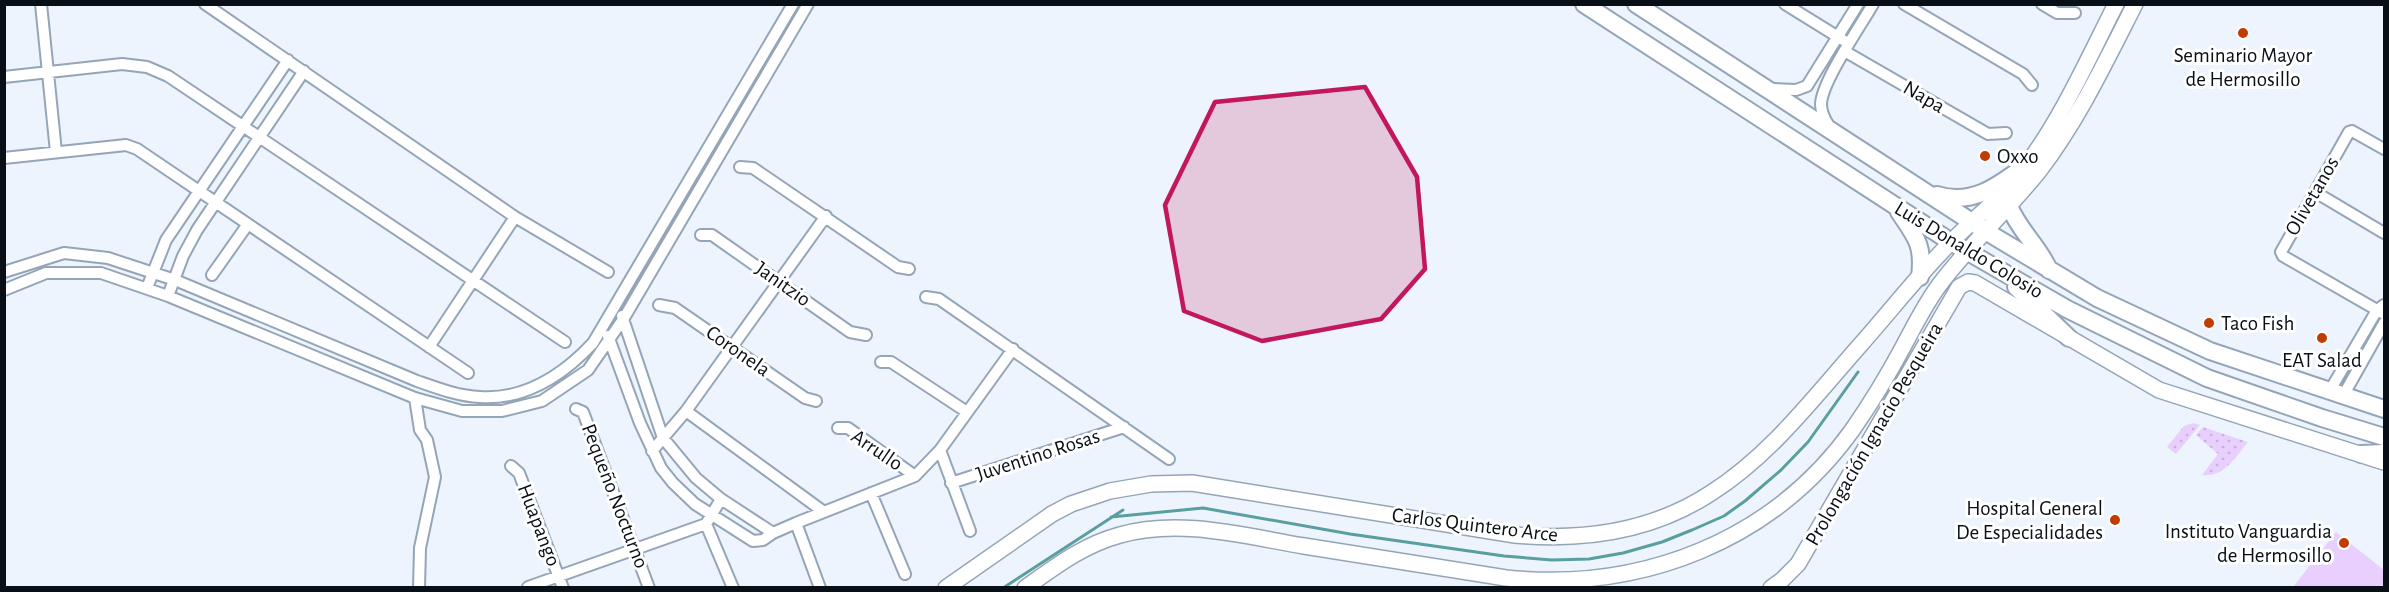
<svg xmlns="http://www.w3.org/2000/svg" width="2389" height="592" font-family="'Alegreya Sans',sans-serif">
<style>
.grass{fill:url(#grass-dots)}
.pitch{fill:#e9cffd}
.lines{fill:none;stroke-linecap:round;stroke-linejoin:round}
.stream{stroke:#5a9f9f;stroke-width:3}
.street-casing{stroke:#95a5b8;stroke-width:14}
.secondary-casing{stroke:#95a5b8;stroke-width:18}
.primary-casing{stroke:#95a5b8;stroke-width:20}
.street{stroke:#fff;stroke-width:10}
.secondary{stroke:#fff;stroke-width:15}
.primary{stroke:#fff;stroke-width:16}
.marked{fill:#c2185b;fill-opacity:0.2;stroke:#c2185b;stroke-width:4.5;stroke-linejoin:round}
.poi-dot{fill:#c23b00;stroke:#fff;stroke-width:2}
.labels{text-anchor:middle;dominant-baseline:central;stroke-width:6;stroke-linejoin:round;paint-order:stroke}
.poi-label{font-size:21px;fill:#090f16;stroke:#fff}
.street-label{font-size:21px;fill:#090f16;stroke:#fff}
</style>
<defs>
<pattern id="grass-dots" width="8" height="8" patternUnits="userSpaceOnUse" patternTransform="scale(1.5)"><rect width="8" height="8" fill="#e9cffd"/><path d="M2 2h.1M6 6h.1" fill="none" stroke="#c6b1d8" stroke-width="1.8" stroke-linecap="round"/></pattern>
</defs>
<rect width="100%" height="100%" fill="#edf4fd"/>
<!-- grass -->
<path class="grass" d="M 2193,423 L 2200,425 L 2176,454 L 2167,447 L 2184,426 Z
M 2203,427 L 2248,442 C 2236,456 2224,478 2202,475 L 2218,454 L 2196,435 Z"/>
<!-- pitch -->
<path class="pitch" d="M 2336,532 L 2384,570 L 2384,587 L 2293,587 Z"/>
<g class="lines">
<!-- stream -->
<path class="stream" d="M 1111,517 L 1203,508 L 1350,534 L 1504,556 L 1552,560 L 1589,559 L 1623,553 L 1662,542 L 1692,530 L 1724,516 L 1745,501 L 1781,470 L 1808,442 L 1858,372
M 1003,588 L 1123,510"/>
<!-- street casing -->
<g class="street-casing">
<path id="street" d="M 41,4 L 56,152
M 205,4 L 515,217 L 608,272
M 1785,4 L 1843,40
M 1904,4 L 2023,74 L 2032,85
M 2042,4 L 2057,13 L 2075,13
M 1846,52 L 1988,134 L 2006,133
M 4,77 L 122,64 L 147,67 L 168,76 L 565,342
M 1772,89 L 1796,90 L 1807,86 L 1858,4
M 1829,126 C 1825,120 1821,112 1821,104 C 1822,81 1860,27 1873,4
M 2384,149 L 2352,131 L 2349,132 L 2281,252 L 2283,256 L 2384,314
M 4,158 L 126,145 L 137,149 L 468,373
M 740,167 L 753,168 L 898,267 L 909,269
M 2315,192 L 2384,233
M 701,235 L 712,235 L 850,332 L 866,335
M 4,272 L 64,253 L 108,258 L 175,280 L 417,381 C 437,388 458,396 480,397 C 525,400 563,375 593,343 L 793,4
M 212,275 L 248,224
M 147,288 L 166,240 L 288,60
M 4,290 L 46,273 L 101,273 L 168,296 L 415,398 L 462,411 L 502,411 L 542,401 L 588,370 L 624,318 L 808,4
M 168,296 L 183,256 L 197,230 L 304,71
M 926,297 L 939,299 L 1169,459
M 659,305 L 675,308 L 805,398 L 816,401
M 622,316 L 663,438 L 696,478 L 721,499 L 773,533
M 608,336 L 640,423 L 661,468 L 673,483 L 695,504 L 753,541 L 763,540 L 773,533 L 796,523 L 915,476 L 940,450 L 1013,349
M 429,347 L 515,217
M 881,362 L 891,362 L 967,412
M 2329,392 L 2377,310 L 2384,305
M 2343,396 L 2384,323
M 415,398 L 420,430 L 427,440 L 435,477 L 420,548 L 419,588
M 576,409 L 583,412 L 649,588
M 686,411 L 824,512
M 838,428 L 848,428 L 915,476
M 940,450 L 970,531
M 652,451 L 686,411 L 826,216
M 511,466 L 519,473 L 563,588
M 951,483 L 1124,427
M 871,493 L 905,574
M 796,523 L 820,588
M 706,524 L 733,588
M 528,587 L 706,524 L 721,499"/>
</g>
<!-- secondary casing -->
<g class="secondary-casing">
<path id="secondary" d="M 946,588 L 1052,514 L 1071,504 L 1110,491 L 1151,484 L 1192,483 L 1515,535 C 1583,541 1653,531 1711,493 C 1771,455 1815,396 1862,343 C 1892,309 1920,273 1952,241 C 1977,216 2004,195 2025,167 C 2062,118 2088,59 2116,4
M 1025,588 C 1056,566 1083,545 1120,535 C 1180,518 1244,536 1304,546 C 1371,557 1439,567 1506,578 C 1642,592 1773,541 1853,429 C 1871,403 1888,375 1903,347 C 1915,325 1925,304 1940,284 C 1970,244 2008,210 2039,171 C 2078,120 2106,61 2135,4
M 1771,588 L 1782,580 L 1798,564 L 1959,287 L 1968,282 L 1975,283 L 2159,390 L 2384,462"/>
</g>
<!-- primary casing -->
<g class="primary-casing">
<path id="primary" d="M 1584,4 L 1951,242 L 2067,309 L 2207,378 L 2322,418 L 2384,437
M 1636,4 L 1987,232 L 2097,298 L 2210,351 L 2384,409
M 1937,195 C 1972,206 1998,186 2025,166
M 2009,206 C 2020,232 2038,245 2049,270
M 1899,212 C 1916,237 1924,245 1920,277
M 2016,287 L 2069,338
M 2361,454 L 2384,453"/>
</g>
<!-- street -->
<use href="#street" class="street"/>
<!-- secondary -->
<use href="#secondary" class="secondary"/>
<!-- primary -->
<use href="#primary" class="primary"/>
</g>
<!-- marked area -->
<path class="marked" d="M 1365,87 L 1417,177 L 1425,269 L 1381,319 L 1262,341 L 1184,311 L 1165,205 L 1215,102 Z"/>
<!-- markers -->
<g class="poi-dot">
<circle cx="2243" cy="33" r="6"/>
<circle cx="1985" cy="156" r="6"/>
<circle cx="2209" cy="323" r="6"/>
<circle cx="2322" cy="338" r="6"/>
<circle cx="2115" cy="520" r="6"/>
<circle cx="2344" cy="543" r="6"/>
</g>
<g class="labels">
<!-- poi labels -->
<g class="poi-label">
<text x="2243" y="55">Seminario Mayor<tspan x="2243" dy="24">de Hermosillo</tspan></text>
<text x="1997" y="156" text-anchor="start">Oxxo</text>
<text x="2221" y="323" text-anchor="start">Taco Fish</text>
<text x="2322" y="360">EAT Salad</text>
<text x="2103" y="508" text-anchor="end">Hospital General<tspan x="2103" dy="24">De Especialidades</tspan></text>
<text x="2332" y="531" text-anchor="end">Instituto Vanguardia<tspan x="2332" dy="24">de Hermosillo</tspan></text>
</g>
<!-- street labels -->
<g class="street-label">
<text transform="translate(1924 97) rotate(30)">Napa</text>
<text transform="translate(2312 196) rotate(-60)">Olivetanos</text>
<text transform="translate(1969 250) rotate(31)">Luis Donaldo Colosio</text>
<text transform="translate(783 284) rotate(35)">Janitzio</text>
<text transform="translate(738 351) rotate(35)">Coronela</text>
<text transform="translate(1874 434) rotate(-60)">Prolongación Ignacio Pesqueira</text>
<text transform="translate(877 450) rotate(34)">Arrullo</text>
<text transform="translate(1038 455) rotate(-18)">Juventino Rosas</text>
<text transform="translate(615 496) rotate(69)">Pequeño Nocturno</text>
<text transform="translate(539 525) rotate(69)">Huapango</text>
<text transform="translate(1475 525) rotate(7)">Carlos Quintero Arce</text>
</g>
</g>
<!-- border -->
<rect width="2389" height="592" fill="none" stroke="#090f16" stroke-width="12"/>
</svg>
